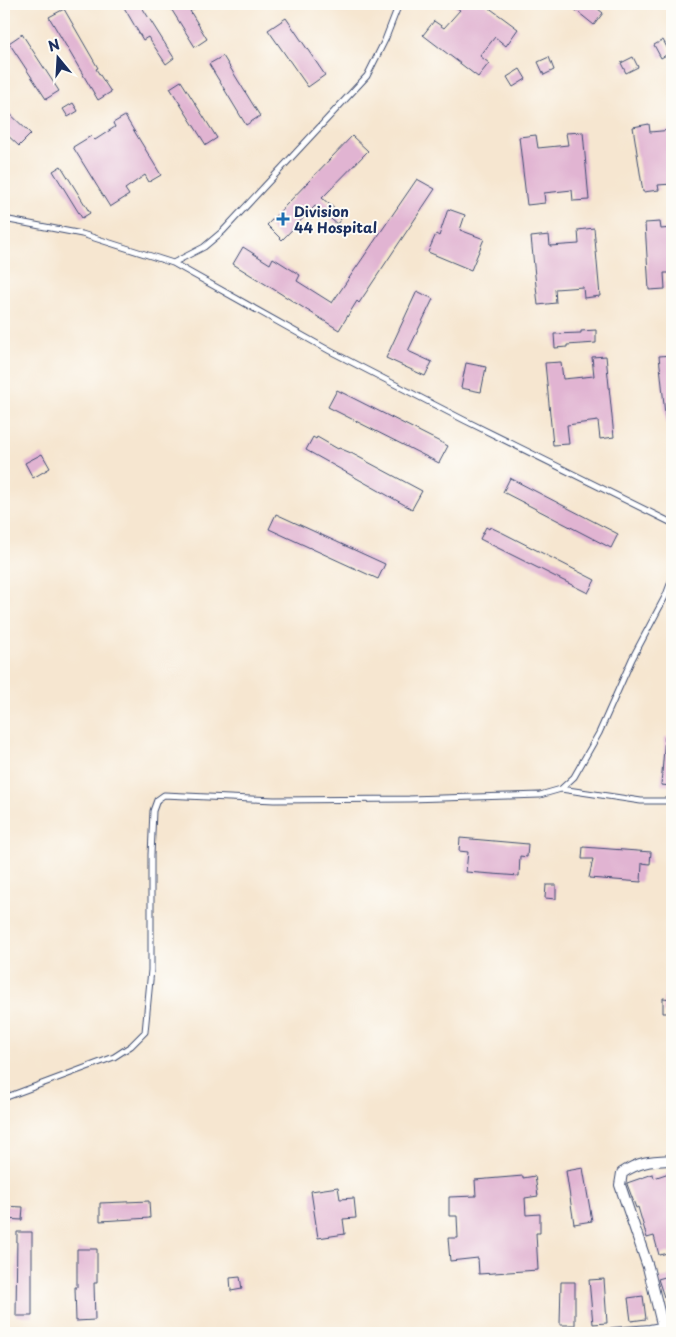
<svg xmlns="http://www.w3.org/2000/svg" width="676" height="1337" font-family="'Playpen Sans',sans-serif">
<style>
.building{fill:#e1b4d2}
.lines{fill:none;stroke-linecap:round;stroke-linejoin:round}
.service-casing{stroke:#3c4a6f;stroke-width:7}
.minor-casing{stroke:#3c4a6f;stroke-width:12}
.service{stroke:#fff;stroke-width:5}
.minor{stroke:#fff;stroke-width:10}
.poi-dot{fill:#1f6fb2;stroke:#fdfcf7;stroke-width:2}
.labels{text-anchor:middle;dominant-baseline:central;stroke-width:4;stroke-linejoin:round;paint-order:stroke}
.poi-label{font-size:14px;font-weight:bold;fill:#1b2f5e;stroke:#fdfcf7;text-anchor:start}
</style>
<rect width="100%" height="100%" fill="#fdfcf7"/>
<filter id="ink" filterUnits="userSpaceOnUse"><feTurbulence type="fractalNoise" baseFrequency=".02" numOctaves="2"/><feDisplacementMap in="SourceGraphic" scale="10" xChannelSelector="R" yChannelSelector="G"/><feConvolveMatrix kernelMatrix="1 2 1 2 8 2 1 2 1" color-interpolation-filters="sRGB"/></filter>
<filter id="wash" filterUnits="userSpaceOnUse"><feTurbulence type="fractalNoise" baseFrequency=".0096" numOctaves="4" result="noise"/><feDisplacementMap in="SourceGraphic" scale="20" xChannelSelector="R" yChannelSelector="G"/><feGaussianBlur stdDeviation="1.12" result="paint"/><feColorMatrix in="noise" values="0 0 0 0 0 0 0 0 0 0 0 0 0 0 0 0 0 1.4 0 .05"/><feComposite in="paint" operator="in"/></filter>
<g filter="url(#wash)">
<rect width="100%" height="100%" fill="#f6e6d0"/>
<g id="blocks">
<!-- building -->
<path class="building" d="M 122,4 L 140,4 L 174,58 L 166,64 L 148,37 L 143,40 Z
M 168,4 L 203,4 L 190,11 L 207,39 L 195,47 Z
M 451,4 L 484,4 L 518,29 L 506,46 L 495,37 L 480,56 L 489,63 L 478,77 L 423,35 L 434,21 L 444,28 L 460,10 Z
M 568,4 L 592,4 L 603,13 L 594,25 Z
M 64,9 L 98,68 L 96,69 L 111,92 L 98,100 L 49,17 Z
M 286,18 L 325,75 L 308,87 L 268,30 Z
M 22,34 L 59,91 L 46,99 L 9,43 Z
M 663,40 L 670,53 L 661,58 L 654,45 Z
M 223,56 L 260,116 L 246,125 L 209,64 Z
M 549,57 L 554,70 L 544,75 L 538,62 Z
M 633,57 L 638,67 L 626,73 L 621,63 Z
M 520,69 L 526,79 L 513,87 L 507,77 Z
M 181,81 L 217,138 L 206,145 L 170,88 Z
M 73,103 L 78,111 L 68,117 L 63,109 Z
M 4,108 L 31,134 L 19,146 L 4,132 Z
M 125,116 L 161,175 L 149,182 L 145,175 L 125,189 L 129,195 L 110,207 L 73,147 L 91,136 L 95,140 L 115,127 L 113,123 Z
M 649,124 L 650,132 L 672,130 L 672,184 L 658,185 L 659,190 L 643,192 L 633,127 Z
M 583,132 L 589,200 L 573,201 L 572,190 L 544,193 L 545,203 L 527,205 L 519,137 L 536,135 L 538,148 L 568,145 L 566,133 Z
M 352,136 L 368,151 L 322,198 L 343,216 L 337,224 L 315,206 L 282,240 L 267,225 Z
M 61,166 L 90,213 L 82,218 L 53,171 Z
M 417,179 L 435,189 L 359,303 L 357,301 L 339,330 L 233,264 L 243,247 L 270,264 L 273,258 L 300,275 L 297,281 L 332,303 Z
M 448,209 L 465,215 L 460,230 L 484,239 L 471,270 L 428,252 L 436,234 L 439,236 Z
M 660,222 L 661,229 L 672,228 L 672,273 L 664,273 L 665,289 L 649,290 L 645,223 Z
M 594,228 L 600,296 L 584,298 L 583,287 L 555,289 L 556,303 L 538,305 L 531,237 L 549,235 L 550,246 L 579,244 L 578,230 Z
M 417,291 L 433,299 L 408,351 L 432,362 L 425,376 L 386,358 Z
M 596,330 L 596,343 L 567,345 L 567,347 L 555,348 L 554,334 L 581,333 L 581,331 Z
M 672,355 L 672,424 L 666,424 L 659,356 Z
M 606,356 L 614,437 L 600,439 L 598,421 L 567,425 L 569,444 L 553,445 L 545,363 L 561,362 L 563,379 L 594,376 L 592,357 Z
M 466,363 L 486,367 L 481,392 L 461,388 Z
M 337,390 L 448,446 L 439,463 L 328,407 Z
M 313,437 L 316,439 L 317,437 L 338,449 L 339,448 L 351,453 L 422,491 L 412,509 L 306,450 Z
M 42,454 L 50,468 L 33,478 L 25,463 Z
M 510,478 L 618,534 L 611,548 L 503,492 Z
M 276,514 L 385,564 L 378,579 L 269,529 Z
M 486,527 L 489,529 L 490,527 L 503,533 L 595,580 L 588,593 L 480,539 Z
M 665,737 L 672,737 L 672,786 L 661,785 Z
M 460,838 L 528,844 L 527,857 L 520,856 L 519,876 L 466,872 L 468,852 L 459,851 Z
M 583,847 L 651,852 L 650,864 L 642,863 L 641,882 L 589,878 L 593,859 L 582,859 Z
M 546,885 L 556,885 L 556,899 L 545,898 Z
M 663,998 L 672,999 L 672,1013 L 663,1013 Z
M 583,1168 L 592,1221 L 574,1224 L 566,1171 Z
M 672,1172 L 672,1252 L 659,1255 L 654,1236 L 647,1238 L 638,1207 L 636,1208 L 627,1184 L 627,1183 L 653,1174 L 654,1178 Z
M 523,1176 L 523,1178 L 535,1176 L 538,1196 L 525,1198 L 526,1215 L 540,1214 L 540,1233 L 536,1233 L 538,1270 L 479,1274 L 478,1258 L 450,1261 L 448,1238 L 458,1238 L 457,1216 L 449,1216 L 449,1197 L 476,1196 L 475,1180 Z
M 338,1187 L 340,1199 L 354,1198 L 356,1218 L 343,1219 L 345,1234 L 318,1238 L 311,1191 Z
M 149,1201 L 150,1218 L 100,1221 L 100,1203 Z
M 4,1206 L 23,1207 L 22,1220 L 4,1219 Z
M 17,1232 L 32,1232 L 32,1316 L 16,1316 Z
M 77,1249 L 97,1249 L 97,1283 L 94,1283 L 95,1320 L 76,1321 L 75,1287 L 77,1287 Z
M 672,1275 L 672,1294 L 664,1297 L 658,1279 Z
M 240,1277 L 242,1289 L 231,1291 L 230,1278 Z
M 604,1279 L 607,1323 L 593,1324 L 589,1280 Z
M 561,1282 L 575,1282 L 575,1325 L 560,1325 Z
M 643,1296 L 646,1319 L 631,1321 L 628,1298 Z"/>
</g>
</g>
<g filter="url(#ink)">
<use href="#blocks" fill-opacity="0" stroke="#3c4a6f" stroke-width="1"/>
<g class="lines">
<!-- service casing -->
<g class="service-casing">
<path id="service" d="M 4,219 L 82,234 L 173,263 L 330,351 L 464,420 L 672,523
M 173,263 L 204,247 L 223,231 L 367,76 L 385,40 L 399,4
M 561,789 L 641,801 L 672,801
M 4,1098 L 114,1057 L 131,1046 L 145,1032 L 151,970 L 151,855 L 153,811 L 157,800 L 164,795 L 274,800 L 409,799 L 540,795 L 561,789 L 574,777 L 599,733 L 632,659 L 666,595 L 672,579"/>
</g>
<!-- minor casing -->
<g class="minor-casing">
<path id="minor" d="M 663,1328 L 648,1267 L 620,1185 L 622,1173 C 640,1161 651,1161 672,1160
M 613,1333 L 650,1330 L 672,1326"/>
</g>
<!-- service -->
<use href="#service" class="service"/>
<!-- minor -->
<use href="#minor" class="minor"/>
</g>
</g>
<!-- markers -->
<path class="poi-dot" d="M280.5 211.5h5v5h5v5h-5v5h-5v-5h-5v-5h5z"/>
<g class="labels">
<!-- poi labels -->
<g class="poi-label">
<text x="294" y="211">Division<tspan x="294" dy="16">44 Hospital</tspan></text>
</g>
</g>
<!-- margin -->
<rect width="676" height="1337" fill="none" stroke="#fdfcf7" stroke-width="20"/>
<!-- north arrow -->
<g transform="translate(58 58) rotate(342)" stroke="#fdfcf7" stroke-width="4" paint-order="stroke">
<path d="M0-4L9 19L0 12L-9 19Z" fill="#1b2f5e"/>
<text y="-8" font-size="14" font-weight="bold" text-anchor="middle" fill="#1b2f5e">N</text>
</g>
</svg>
